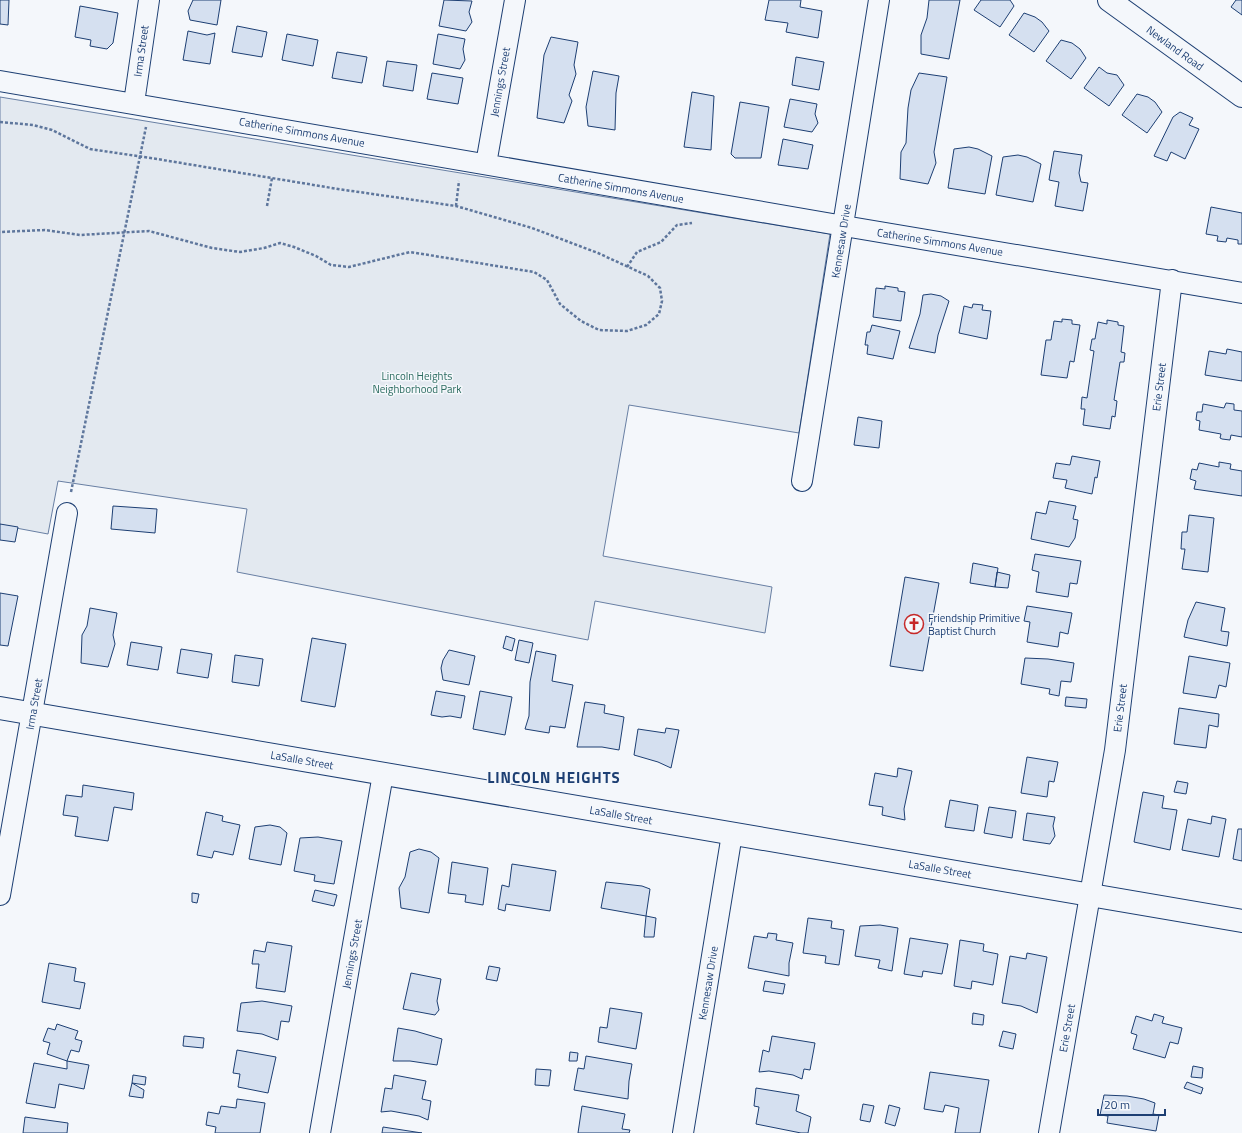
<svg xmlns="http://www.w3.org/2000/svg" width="1242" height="1133" font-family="'Titillium Web',sans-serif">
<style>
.green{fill:#e3e9f0;stroke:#687fa3}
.building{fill:#d5e0f0;stroke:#1d3f73}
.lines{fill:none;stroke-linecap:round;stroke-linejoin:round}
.minor-casing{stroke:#1d3f73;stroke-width:22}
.tertiary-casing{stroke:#1d3f73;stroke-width:24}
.path{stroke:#5e769c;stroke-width:2.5;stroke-dasharray:3 2;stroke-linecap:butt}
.minor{stroke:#f4f7fb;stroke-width:20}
.tertiary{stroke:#f4f7fb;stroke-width:22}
.labels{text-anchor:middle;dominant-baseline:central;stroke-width:3;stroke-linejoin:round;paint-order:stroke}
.street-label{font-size:11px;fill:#1d3f73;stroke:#f4f7fb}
.park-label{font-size:11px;fill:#2c6c60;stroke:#f4f7fb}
.poi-label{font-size:11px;fill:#1d3f73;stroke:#f4f7fb;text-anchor:start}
.district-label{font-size:15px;font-weight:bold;letter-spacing:1px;fill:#1d3f73;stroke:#f4f7fb}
</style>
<rect width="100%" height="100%" fill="#f4f7fb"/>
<!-- green -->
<path class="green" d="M 0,97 L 830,234 L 799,433 L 629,405 L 603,556 L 772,587 L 765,633 L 595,601 L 588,640 L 237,572 L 247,509 L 58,481 L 48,534 L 0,525 Z"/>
<!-- building -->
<path class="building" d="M 0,0 L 9,0 L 8,25 L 0,24 Z
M 193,0 L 221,0 L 217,25 L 190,20 L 188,11 Z
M 444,0 L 472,1 L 469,12 L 472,22 L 466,31 L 439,26 Z
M 769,0 L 801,0 L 800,7 L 822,11 L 818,38 L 786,32 L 788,23 L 765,20 Z
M 929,0 L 960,0 L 949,59 L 921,54 L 921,35 L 927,18 Z
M 981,0 L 1010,0 L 1014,6 L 1000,27 L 974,10 Z
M 1236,0 L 1242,0 L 1242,15 L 1231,7 Z
M 80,6 L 118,13 L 113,43 L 107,49 L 90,46 L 91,40 L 75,37 Z
M 1024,13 L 1035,17 L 1042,22 L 1049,31 L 1034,52 L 1009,35 Z
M 237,26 L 267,32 L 262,57 L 232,52 Z
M 188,31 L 207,35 L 215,33 L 210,64 L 183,60 Z
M 287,34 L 318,40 L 313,66 L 282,60 Z
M 438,34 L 465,39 L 463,49 L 465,60 L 460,69 L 433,64 Z
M 551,37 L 578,42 L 574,65 L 576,74 L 569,95 L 572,101 L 564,123 L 537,118 L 544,55 Z
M 1061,40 L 1072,43 L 1080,49 L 1086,58 L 1071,79 L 1046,61 Z
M 337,52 L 367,57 L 362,83 L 332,78 Z
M 796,57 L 824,62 L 819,90 L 792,85 Z
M 387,61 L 417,65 L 413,91 L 383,86 Z
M 1099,67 L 1107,73 L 1117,75 L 1124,85 L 1109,106 L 1084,88 Z
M 593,71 L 619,76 L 616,93 L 615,130 L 588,126 L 586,107 Z
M 432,73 L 463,78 L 458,104 L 427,99 Z
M 919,73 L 947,77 L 934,152 L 936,163 L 928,184 L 900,179 L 901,152 L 906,143 L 908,108 L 911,90 Z
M 692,92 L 714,96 L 711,150 L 684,147 Z
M 1137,94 L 1148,97 L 1155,102 L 1162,112 L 1147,133 L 1122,115 Z
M 790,99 L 817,104 L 815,114 L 818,123 L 812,132 L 784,127 Z
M 740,102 L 769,107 L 761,158 L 735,158 L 731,154 Z
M 1180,112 L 1193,118 L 1189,125 L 1199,129 L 1185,159 L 1171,152 L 1167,161 L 1154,156 L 1173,117 Z
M 783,139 L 813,145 L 808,169 L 778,165 Z
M 969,147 L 978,149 L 992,156 L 985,194 L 948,188 L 954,149 Z
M 1054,151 L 1082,155 L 1079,173 L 1081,182 L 1088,183 L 1083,211 L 1055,206 L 1059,182 L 1049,180 Z
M 1018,155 L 1027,157 L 1041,164 L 1033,202 L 996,195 L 1003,157 Z
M 1211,207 L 1242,213 L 1242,244 L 1238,244 L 1238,240 L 1227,238 L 1226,242 L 1217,241 L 1218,236 L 1206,234 Z
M 885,286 L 898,288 L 898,291 L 905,292 L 901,321 L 873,317 L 876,288 L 885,289 Z
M 931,294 L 941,296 L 949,301 L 938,335 L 935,353 L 909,348 L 920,314 L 923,295 Z
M 973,304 L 983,305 L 982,310 L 991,311 L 987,339 L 959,333 L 964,306 L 972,308 Z
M 1062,319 L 1072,320 L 1072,324 L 1080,325 L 1074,362 L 1070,361 L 1067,378 L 1041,375 L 1046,340 L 1051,340 L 1054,321 L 1062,322 Z
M 1107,320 L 1118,322 L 1118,325 L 1124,326 L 1121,352 L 1125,353 L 1124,362 L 1120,362 L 1114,400 L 1117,401 L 1115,417 L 1112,416 L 1110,429 L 1083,425 L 1085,409 L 1081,409 L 1082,397 L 1087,398 L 1094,351 L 1090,350 L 1092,339 L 1095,339 L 1098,322 L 1107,324 Z
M 872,325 L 900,331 L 893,359 L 867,354 L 868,345 L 865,345 L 867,332 L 870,332 Z
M 1227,349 L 1242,352 L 1242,381 L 1205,375 L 1209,351 L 1226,354 Z
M 1226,403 L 1234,404 L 1234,410 L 1242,411 L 1242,437 L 1231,435 L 1230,440 L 1222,439 L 1220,438 L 1221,434 L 1199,430 L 1200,421 L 1196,420 L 1197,412 L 1202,412 L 1203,404 L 1224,408 Z
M 858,417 L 882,421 L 879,448 L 854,445 Z
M 1072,456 L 1100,461 L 1097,478 L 1095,477 L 1092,494 L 1065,488 L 1067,480 L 1053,478 L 1056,463 L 1070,465 Z
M 1219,462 L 1231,464 L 1230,469 L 1242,471 L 1242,496 L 1194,489 L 1196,481 L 1190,479 L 1192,469 L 1197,470 L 1199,463 L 1219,467 Z
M 1049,501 L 1076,506 L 1073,519 L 1078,520 L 1075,538 L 1069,547 L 1031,539 L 1036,512 L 1046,514 Z
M 113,506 L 157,509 L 155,533 L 111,529 Z
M 1189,515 L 1214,518 L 1208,572 L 1182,569 L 1185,549 L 1181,549 L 1182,532 L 1187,532 Z
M 0,524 L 18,527 L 15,542 L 0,540 Z
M 1035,554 L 1081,561 L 1077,584 L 1070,583 L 1068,597 L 1036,592 L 1039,572 L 1032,570 Z
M 973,563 L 998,568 L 995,587 L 970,583 Z
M 997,572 L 1010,575 L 1008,588 L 995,587 Z
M 905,577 L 939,583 L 923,671 L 890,666 Z
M 0,593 L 18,596 L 8,646 L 0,645 Z
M 1196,602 L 1225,608 L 1221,631 L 1229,632 L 1227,646 L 1184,637 L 1188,620 Z
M 1027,606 L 1072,613 L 1068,634 L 1060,632 L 1058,647 L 1027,642 L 1030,622 L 1024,621 Z
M 90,608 L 117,613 L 113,635 L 115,644 L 108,667 L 81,663 L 82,635 L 87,626 Z
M 506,636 L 515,639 L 512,651 L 503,648 Z
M 312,638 L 346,644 L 335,707 L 301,701 Z
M 519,640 L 533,643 L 529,663 L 515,660 Z
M 131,642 L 162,647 L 158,670 L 127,665 Z
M 181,649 L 212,654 L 208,678 L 177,673 Z
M 449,650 L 475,656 L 469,685 L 443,680 L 441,668 L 443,660 Z
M 536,651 L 556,655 L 552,681 L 573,685 L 565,728 L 550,726 L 549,733 L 525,729 L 529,716 L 530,682 Z
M 235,655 L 263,659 L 259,686 L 232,682 Z
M 1189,656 L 1230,663 L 1226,687 L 1219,685 L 1216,698 L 1183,693 Z
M 1025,658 L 1048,659 L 1074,663 L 1071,682 L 1061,681 L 1059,696 L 1049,694 L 1050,689 L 1021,684 Z
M 436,691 L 465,696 L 461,718 L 450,716 L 442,717 L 431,715 Z
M 480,691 L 512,697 L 505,735 L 473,729 Z
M 1066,697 L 1087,699 L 1086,708 L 1065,706 Z
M 585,702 L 605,705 L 604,713 L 624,717 L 619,750 L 602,747 L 577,747 Z
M 1179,708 L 1219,714 L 1218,727 L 1209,725 L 1206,748 L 1174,744 Z
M 666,728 L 679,730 L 671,768 L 658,762 L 634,755 L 638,729 L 665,733 Z
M 1027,757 L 1058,762 L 1054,782 L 1049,781 L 1047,797 L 1021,793 Z
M 898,768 L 912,771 L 904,809 L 905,820 L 882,815 L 883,807 L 869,805 L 875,773 L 897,777 Z
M 1177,781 L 1188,783 L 1186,794 L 1174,792 Z
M 83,785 L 134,793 L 132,810 L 114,807 L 108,841 L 75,836 L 78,817 L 63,815 L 66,795 L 82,797 Z
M 1143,792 L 1164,796 L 1162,808 L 1177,810 L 1170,850 L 1134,842 Z
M 950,800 L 978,805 L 974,831 L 945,827 Z
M 989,807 L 1016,811 L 1012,838 L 984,833 Z
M 206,812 L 223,816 L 222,821 L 240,825 L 233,855 L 214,851 L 212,858 L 197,855 Z
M 1027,813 L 1055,817 L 1053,826 L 1055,836 L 1050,844 L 1023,840 Z
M 1212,816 L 1226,819 L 1219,857 L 1182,850 L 1188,819 L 1211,824 Z
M 270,825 L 280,827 L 287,833 L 281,865 L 249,859 L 255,827 Z
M 1238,829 L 1242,829 L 1242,861 L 1233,859 Z
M 318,837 L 342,841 L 334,884 L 314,881 L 315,875 L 294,871 L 300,838 Z
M 419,849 L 431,852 L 439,858 L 429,913 L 401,908 L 399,888 L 405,877 L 410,852 Z
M 452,862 L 488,868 L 483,905 L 465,902 L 466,895 L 448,893 Z
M 512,864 L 556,871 L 550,911 L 506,904 L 505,911 L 498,909 L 502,885 L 509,887 Z
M 606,882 L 642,886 L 650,889 L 646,916 L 601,908 Z
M 315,890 L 337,895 L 334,906 L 312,901 Z
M 192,893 L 199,894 L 197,903 L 192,902 Z
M 646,916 L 656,918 L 654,937 L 644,937 Z
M 808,918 L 832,921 L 831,928 L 844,930 L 839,965 L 825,963 L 826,956 L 803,953 Z
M 880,925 L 898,928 L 892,971 L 878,968 L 880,960 L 855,956 L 860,926 Z
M 768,933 L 777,934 L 776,940 L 793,943 L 789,963 L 789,976 L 748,968 L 754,936 L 767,938 Z
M 910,938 L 948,944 L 942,974 L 923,971 L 922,977 L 904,974 Z
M 960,940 L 984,944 L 983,951 L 998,954 L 993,985 L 972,981 L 971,989 L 954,986 Z
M 267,942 L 292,946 L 285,992 L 256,988 L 259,964 L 252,964 L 254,950 L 265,952 Z
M 1027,953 L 1047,957 L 1037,1013 L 1021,1006 L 1002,1003 L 1010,956 L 1026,959 Z
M 49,963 L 76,968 L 74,981 L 85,983 L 80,1009 L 42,1002 Z
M 489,966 L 500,968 L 497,981 L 486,979 Z
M 411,973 L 441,979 L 437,1001 L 439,1010 L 435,1015 L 403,1009 Z
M 765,981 L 785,984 L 783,994 L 763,991 Z
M 262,1001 L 292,1006 L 289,1022 L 281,1021 L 278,1040 L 262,1034 L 237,1031 L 241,1003 Z
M 610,1008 L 642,1013 L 636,1049 L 598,1042 L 600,1027 L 607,1028 Z
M 973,1013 L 984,1015 L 983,1025 L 972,1024 Z
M 1154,1014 L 1164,1017 L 1162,1023 L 1182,1028 L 1178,1044 L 1170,1042 L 1165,1058 L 1133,1049 L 1137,1035 L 1131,1033 L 1136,1016 L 1152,1021 Z
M 57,1024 L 78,1031 L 75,1039 L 82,1041 L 79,1052 L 71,1050 L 67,1061 L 47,1054 L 50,1043 L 43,1041 L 48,1028 L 55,1030 Z
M 398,1028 L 415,1031 L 442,1039 L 437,1065 L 410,1061 L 393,1061 Z
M 1003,1031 L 1016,1034 L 1013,1049 L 999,1046 Z
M 184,1036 L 204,1038 L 203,1048 L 183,1046 Z
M 772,1036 L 815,1043 L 810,1070 L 804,1069 L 802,1079 L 793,1075 L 769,1071 L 759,1072 L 763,1050 L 769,1052 Z
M 237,1050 L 276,1057 L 268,1093 L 238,1087 L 240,1074 L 233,1073 Z
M 570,1052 L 578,1053 L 577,1061 L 569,1061 Z
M 586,1056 L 632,1064 L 629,1081 L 628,1099 L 574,1090 L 578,1068 L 584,1069 Z
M 67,1061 L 89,1065 L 84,1089 L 59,1084 L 55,1108 L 26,1103 L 34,1063 L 67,1069 Z
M 1193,1066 L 1203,1068 L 1202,1078 L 1191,1077 Z
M 536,1069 L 551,1070 L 549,1086 L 535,1085 Z
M 930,1072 L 989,1080 L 980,1133 L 955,1133 L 959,1108 L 945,1105 L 943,1112 L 924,1109 Z
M 133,1075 L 146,1077 L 145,1085 L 132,1083 Z
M 394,1075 L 426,1081 L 422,1099 L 431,1101 L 428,1120 L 419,1116 L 391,1111 L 381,1112 L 385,1088 L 392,1089 Z
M 1187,1082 L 1203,1088 L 1201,1094 L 1184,1088 Z
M 132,1083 L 144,1090 L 143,1098 L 129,1096 Z
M 756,1088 L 799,1095 L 796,1111 L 811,1117 L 808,1133 L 801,1133 L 756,1124 L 759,1107 L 754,1106 Z
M 1104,1095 L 1127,1096 L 1144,1099 L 1155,1103 L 1153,1114 L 1159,1115 L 1156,1131 L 1107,1123 L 1108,1116 L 1100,1115 Z
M 237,1099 L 265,1103 L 260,1133 L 215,1133 L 216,1127 L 206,1125 L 208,1112 L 219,1114 L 221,1106 L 236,1108 Z
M 863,1104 L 874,1106 L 870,1122 L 860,1120 Z
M 889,1105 L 900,1108 L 895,1126 L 885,1123 Z
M 582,1106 L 625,1114 L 622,1129 L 630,1130 L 629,1133 L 578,1133 Z
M 25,1117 L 68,1123 L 67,1133 L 23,1133 Z
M 383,1127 L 422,1133 L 382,1133 Z"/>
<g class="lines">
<!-- minor casing -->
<g class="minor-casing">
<path id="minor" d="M 0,81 L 844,226 L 1242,293
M 134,103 L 149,0
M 486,164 L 515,0
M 802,481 L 879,0
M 0,895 L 67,513
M 320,1133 L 383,774
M 683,1133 L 732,834
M 1049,1133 L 1115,750 L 1172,280"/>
</g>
<!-- tertiary casing -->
<g class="tertiary-casing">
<path id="tertiary" d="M 1109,0 L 1242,96
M 0,708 L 1242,921"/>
</g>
<!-- path -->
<path class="path" d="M 0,122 L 33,125 L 52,130 L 90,149 L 157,159 L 338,189 L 456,206 L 532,228 L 598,253 L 648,276 L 660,288 L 662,301 L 659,314 L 646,325 L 627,331 L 599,330 L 581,321 L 560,304 L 547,280 L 534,272 L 410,252 L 349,267 L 331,265 L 316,256 L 294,247 L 280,243 L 264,248 L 240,252 L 212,248 L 149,231 L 80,235 L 45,230 L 0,232
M 267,206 L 272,178
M 456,206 L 459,181
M 627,267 L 637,252 L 661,242 L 677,225 L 692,223
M 71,492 L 146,127"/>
<!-- minor -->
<use href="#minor" class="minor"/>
<!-- tertiary -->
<use href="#tertiary" class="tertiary"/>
</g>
<!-- icons -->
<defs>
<g id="church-ring" transform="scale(1)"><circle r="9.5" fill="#f4f7fb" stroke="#c62828" stroke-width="1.5"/><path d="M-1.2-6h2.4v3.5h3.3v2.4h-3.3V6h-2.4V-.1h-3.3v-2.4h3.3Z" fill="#c62828"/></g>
</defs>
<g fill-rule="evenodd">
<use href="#church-ring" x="914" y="624"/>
</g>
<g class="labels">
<!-- street labels -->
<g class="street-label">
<text transform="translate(1175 48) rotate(36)">Newland Road</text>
<text transform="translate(141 51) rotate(-82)">Irma Street</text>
<text transform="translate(500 82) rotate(-80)">Jennings Street</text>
<text transform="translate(302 132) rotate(10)">Catherine Simmons Avenue</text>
<text transform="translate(621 188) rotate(10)">Catherine Simmons Avenue</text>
<text transform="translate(841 241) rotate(-81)">Kennesaw Drive</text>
<text transform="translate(940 242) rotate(9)">Catherine Simmons Avenue</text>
<text transform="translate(1159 387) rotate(-83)">Erie Street</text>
<text transform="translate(34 704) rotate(-80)">Irma Street</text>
<text transform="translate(1120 708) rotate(-83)">Erie Street</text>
<text transform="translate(302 760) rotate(10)">LaSalle Street</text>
<text transform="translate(621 815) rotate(10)">LaSalle Street</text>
<text transform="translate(940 869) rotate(10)">LaSalle Street</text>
<text transform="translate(352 954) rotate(-80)">Jennings Street</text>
<text transform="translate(708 983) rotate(-81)">Kennesaw Drive</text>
<text transform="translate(1067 1028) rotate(-80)">Erie Street</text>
</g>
<!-- park labels -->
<g class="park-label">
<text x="417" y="376">Lincoln Heights<tspan x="417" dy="13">Neighborhood Park</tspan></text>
</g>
<!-- poi labels -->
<g class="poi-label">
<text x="928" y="618">Friendship Primitive<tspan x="928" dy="13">Baptist Church</tspan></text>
</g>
<!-- district labels -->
<g class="district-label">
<text x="554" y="777">LINCOLN HEIGHTS</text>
</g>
</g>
<!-- scale -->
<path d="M1098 1109v6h67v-6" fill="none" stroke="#1d3f73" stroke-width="2"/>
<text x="1104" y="1109" font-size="12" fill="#1d3f73" stroke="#f4f7fb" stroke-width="3" paint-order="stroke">20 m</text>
</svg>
